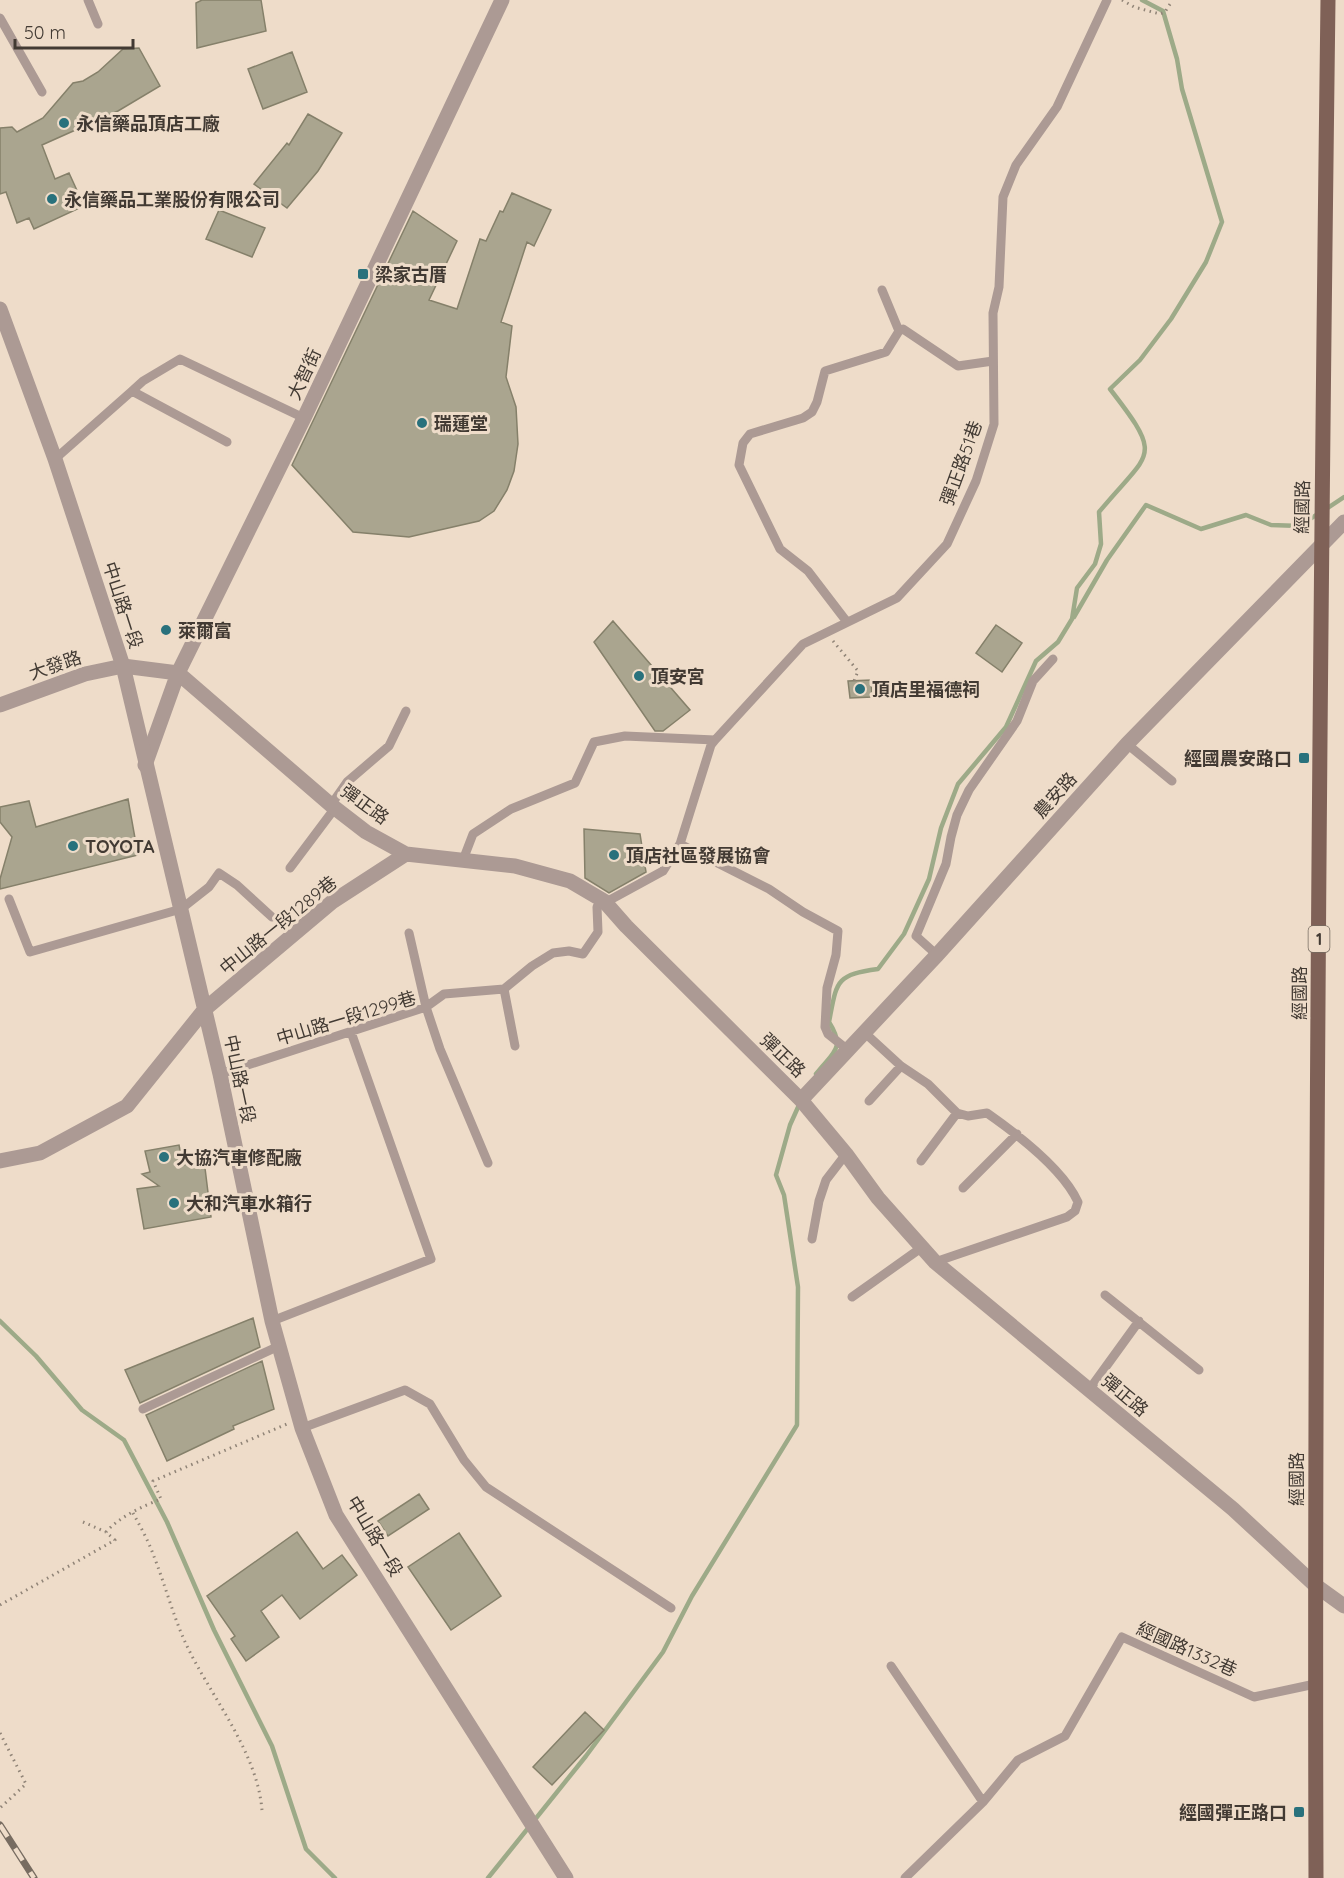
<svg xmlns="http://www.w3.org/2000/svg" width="1344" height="1878" font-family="Quicksand,'Noto Sans TC',sans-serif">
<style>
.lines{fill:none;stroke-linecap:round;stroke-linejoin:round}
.stream{stroke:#9daa88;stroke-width:4.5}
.building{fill:#aaa58f;stroke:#85806a;stroke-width:1.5}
.path{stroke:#908477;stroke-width:3;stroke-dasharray:1.5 4.5;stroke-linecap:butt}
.service{stroke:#ac9a94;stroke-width:9}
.minor{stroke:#ac9a94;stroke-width:15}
.tertiary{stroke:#ac9a94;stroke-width:15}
.primary{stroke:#7f6157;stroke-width:15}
.rail-casing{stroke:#776c61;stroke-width:7}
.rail{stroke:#eedcc9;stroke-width:4.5;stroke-dasharray:14;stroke-linecap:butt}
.poi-dot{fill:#29717c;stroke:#eedcc9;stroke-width:2}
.labels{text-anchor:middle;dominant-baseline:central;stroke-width:6;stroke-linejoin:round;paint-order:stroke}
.shield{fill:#eedcc9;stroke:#766b60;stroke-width:1.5}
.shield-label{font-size:16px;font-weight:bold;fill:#423a33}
.poi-label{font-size:18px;font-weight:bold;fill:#423a33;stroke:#eedcc9;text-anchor:start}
.street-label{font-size:18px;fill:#423a33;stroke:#eedcc9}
</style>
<rect width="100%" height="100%" fill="#eedcc9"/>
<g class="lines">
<!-- stream -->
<path class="stream" d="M 1326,509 L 1344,497
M 1074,617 L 1107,560 L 1146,505 L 1201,529 L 1246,515 L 1271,525 L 1300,526 L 1319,513
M 816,1074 C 833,1052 846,1049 829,1022 C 837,981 835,975 878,969 L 904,934 L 929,879 L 941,828 L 958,784 L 1006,727 L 1036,661 L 1058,642 L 1072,619 L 1077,588 L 1095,564 L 1101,544 L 1099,512 C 1150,450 1165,460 1110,389 L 1140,360 L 1171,319 L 1206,262 L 1222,222 L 1182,89 L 1177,59 L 1163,11 L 1142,0
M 0,1321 L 36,1356 L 82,1410 L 124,1440 L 167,1522 L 214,1630 L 272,1746 L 306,1849 L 335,1878
M 488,1878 L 586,1756 L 663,1652 L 692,1596 L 797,1425 L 798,1287 L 784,1195 L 776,1175 L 790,1125 L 799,1105"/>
</g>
<!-- building -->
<path class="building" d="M 202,0 L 261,0 L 266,31 L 197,48 L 196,3 Z
M 139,48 L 160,86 L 118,111 L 42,145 L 55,179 L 69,173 L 84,206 L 34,229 L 29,218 L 17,223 L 6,192 L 0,194 L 0,128 L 12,127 L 17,132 L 43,118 L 73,83 L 83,81 L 98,72 L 123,49 Z
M 292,52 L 307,92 L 263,109 L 248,69 Z
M 308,114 L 342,133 L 318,171 L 287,208 L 254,184 L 287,143 L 289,145 Z
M 512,193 L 551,210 L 534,246 L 527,242 L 501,322 L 512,326 L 506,377 L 516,407 L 518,444 L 514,471 L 507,490 L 494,511 L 479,521 L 409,537 L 353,532 L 292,465 L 413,211 L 457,241 L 429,300 L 457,309 L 480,239 L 486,241 L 500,211 L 503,212 Z
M 219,210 L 265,228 L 252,257 L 206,239 Z
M 613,621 L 690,710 L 663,731 L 655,731 L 594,642 Z
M 996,625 L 1022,643 L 1002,672 L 976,653 Z
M 871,680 L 872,697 L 850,698 L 848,681 Z
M 128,799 L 138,855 L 0,889 L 0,879 L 12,837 L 0,822 L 0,807 L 29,801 L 36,827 Z
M 584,829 L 640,834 L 646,872 L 609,893 L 585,878 Z
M 179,1145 L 183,1165 L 204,1160 L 211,1217 L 144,1229 L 137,1189 L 159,1186 L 142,1174 L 150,1172 L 145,1151 Z
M 253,1318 L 260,1347 L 140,1403 L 125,1370 Z
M 262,1361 L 274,1409 L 233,1426 L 234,1429 L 167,1461 L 146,1415 Z
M 419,1494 L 429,1509 L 388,1536 L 378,1521 Z
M 297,1532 L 323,1569 L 342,1555 L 357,1575 L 300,1619 L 282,1595 L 261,1611 L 279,1637 L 246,1661 L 231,1639 L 235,1636 L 207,1596 Z
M 459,1533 L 501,1596 L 451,1630 L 408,1567 Z
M 585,1712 L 604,1730 L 552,1785 L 533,1767 Z"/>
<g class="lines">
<!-- path -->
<path class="path" d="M 1122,0 L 1134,7 L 1160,14 L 1165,12 L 1172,1
M 833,641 L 858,671 L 854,681
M 133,1513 C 140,1526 148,1540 153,1554 C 165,1584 173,1616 186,1644 C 211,1697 257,1751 262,1810
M 83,1522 L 106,1532
M 0,1605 L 115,1540 L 106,1532 C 119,1517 143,1506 161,1499 L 153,1481 L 287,1424
M 0,1733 L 26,1784 L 0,1808"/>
<!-- service -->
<path class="service" d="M 88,0 L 98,24
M 0,18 L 42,92
M 882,290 L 899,331
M 132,391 L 143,381 L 180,359 L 304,418
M 55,459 L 132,391 L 227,442
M 847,622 L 808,571 L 780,549 L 739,465 L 743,443 L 750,434 L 803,418 L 812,412 L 817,402 L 825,371 L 886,352 L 899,331 L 903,329 L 958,366 L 993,361
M 1127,744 L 1172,781
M 331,805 L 347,782 L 389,746 L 406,711
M 680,844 L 769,889 L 803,912 L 838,931 L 836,955 L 827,988 L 825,1027 L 828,1034 L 848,1050
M 463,860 L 473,834 L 511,809 L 575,783 L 594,742 L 625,736 L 715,740
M 290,868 L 335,808
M 9,899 L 30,952 L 181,909 L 209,887 L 219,873 L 237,885 L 272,917
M 409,933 L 426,1007 L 444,994 L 504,989 L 532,966 L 553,953 L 569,951 L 583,954 L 598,932 L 597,907 L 663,871 L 680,844 L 711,745 L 715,740 L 803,644 L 897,598 L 947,544 L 976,481 L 994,424 L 993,313 L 999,287 L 1003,197 L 1016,165 L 1057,107 L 1107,0
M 937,955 L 916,936 L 946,864 L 951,837 L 957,815 L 969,790 L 1017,721 L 1033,681 L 1053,659
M 504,989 L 515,1046
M 865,1033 L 901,1066 L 928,1084 L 957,1113 L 968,1116 L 987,1113 C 1017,1134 1063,1169 1078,1202 L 1075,1211 L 1067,1217 L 935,1262
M 220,1074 L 426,1007 L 440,1049 L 488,1163
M 869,1101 L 901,1066
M 921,1161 L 957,1113
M 963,1188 L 1017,1134
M 812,1239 L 819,1201 L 826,1180 L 846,1154
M 1105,1295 L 1199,1370
M 852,1297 L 921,1248
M 272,1321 L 431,1259 L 351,1032
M 1089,1390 L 1139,1321
M 143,1409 L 279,1346
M 302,1428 L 405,1390 L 430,1404 L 464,1460 L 486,1487 L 671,1608
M 891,1666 L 983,1802
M 905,1878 L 983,1802 L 1018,1760 L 1065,1736 L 1122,1637 L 1254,1697 L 1315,1684"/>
<!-- minor -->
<path class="minor" d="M 0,705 L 85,674 L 123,666 L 178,673 L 331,805 L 366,832 L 406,854 L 515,866 L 570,881 L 604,901 L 626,926 L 801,1100 L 846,1154 L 878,1198 L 935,1262 L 1233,1509 L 1315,1585 L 1344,1606
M 145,765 L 178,673 L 304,418 L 502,0
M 205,1009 L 332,902 L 406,854
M 801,1100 L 937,955 L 1127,744 L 1344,522"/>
<!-- tertiary -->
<path class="tertiary" d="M 0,309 L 55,459 L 123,666 L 220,1074 L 272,1321 L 302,1428 L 336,1515 L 566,1878
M 0,1161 L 40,1153 L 127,1106 L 205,1009"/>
<!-- primary -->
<path class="primary" d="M 1316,1878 C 1314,1252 1320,626 1328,0"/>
<!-- rail casing -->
<g class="rail-casing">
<path id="rail" d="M 0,1825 L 34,1878"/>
</g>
<!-- rail -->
<use href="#rail" class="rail"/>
</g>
<!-- markers -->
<g class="poi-dot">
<circle cx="64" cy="123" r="6"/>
<circle cx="52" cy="199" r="6"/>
<rect x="357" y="268" width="12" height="12" rx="3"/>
<circle cx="422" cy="423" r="6"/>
<circle cx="166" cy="630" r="6"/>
<circle cx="639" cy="676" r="6"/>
<circle cx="860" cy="689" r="6"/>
<rect x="1298" y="752" width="12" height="12" rx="3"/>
<circle cx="73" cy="846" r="6"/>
<circle cx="614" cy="855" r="6"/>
<circle cx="164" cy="1157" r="6"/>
<circle cx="174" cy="1203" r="6"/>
<rect x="1293" y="1806" width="12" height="12" rx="3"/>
</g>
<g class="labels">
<!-- shield labels -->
<rect class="shield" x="1308.5" y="926" width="21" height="26" rx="4.5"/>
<g class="shield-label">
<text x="1319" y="939">1</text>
</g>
<!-- poi labels -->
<g class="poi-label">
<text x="76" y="123">永信藥品頂店工廠</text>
<text x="64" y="199">永信藥品工業股份有限公司</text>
<text x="375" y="274">梁家古厝</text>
<text x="434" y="423">瑞蓮堂</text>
<text x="178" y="630">萊爾富</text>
<text x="651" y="676">頂安宮</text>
<text x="872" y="689">頂店里福德祠</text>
<text x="1292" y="758" text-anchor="end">經國農安路口</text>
<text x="85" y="846">TOYOTA</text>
<text x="626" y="855">頂店社區發展協會</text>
<text x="176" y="1157">大協汽車修配廠</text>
<text x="186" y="1203">大和汽車水箱行</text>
<text x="1287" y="1812" text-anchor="end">經國彈正路口</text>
</g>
<!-- street labels -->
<g class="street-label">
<text transform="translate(304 374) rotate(-65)">大智街</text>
<text transform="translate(961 463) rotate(-70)">彈正路51巷</text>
<text transform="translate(1302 507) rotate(-89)">經國路</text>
<text transform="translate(123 605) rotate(72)">中山路一段</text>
<text transform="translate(55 665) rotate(-19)">大發路</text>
<text transform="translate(1055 795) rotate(-48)">農安路</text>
<text transform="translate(365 804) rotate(36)">彈正路</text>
<text transform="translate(278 925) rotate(-39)">中山路一段1289巷</text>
<text transform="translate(1299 993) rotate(-90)">經國路</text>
<text transform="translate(346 1018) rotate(-17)">中山路一段1299巷</text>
<text transform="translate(783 1055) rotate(44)">彈正路</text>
<text transform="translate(240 1079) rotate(78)">中山路一段</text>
<text transform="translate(1125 1395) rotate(40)">彈正路</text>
<text transform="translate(1296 1479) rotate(-90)">經國路</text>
<text transform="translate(375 1536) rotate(59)">中山路一段</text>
<text transform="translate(1187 1649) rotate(24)">經國路1332巷</text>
</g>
</g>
<!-- scale -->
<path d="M15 39v9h118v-9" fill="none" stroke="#423a33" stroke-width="3"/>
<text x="24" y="39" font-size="18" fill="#423a33" stroke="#eedcc9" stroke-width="4.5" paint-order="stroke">50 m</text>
</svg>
